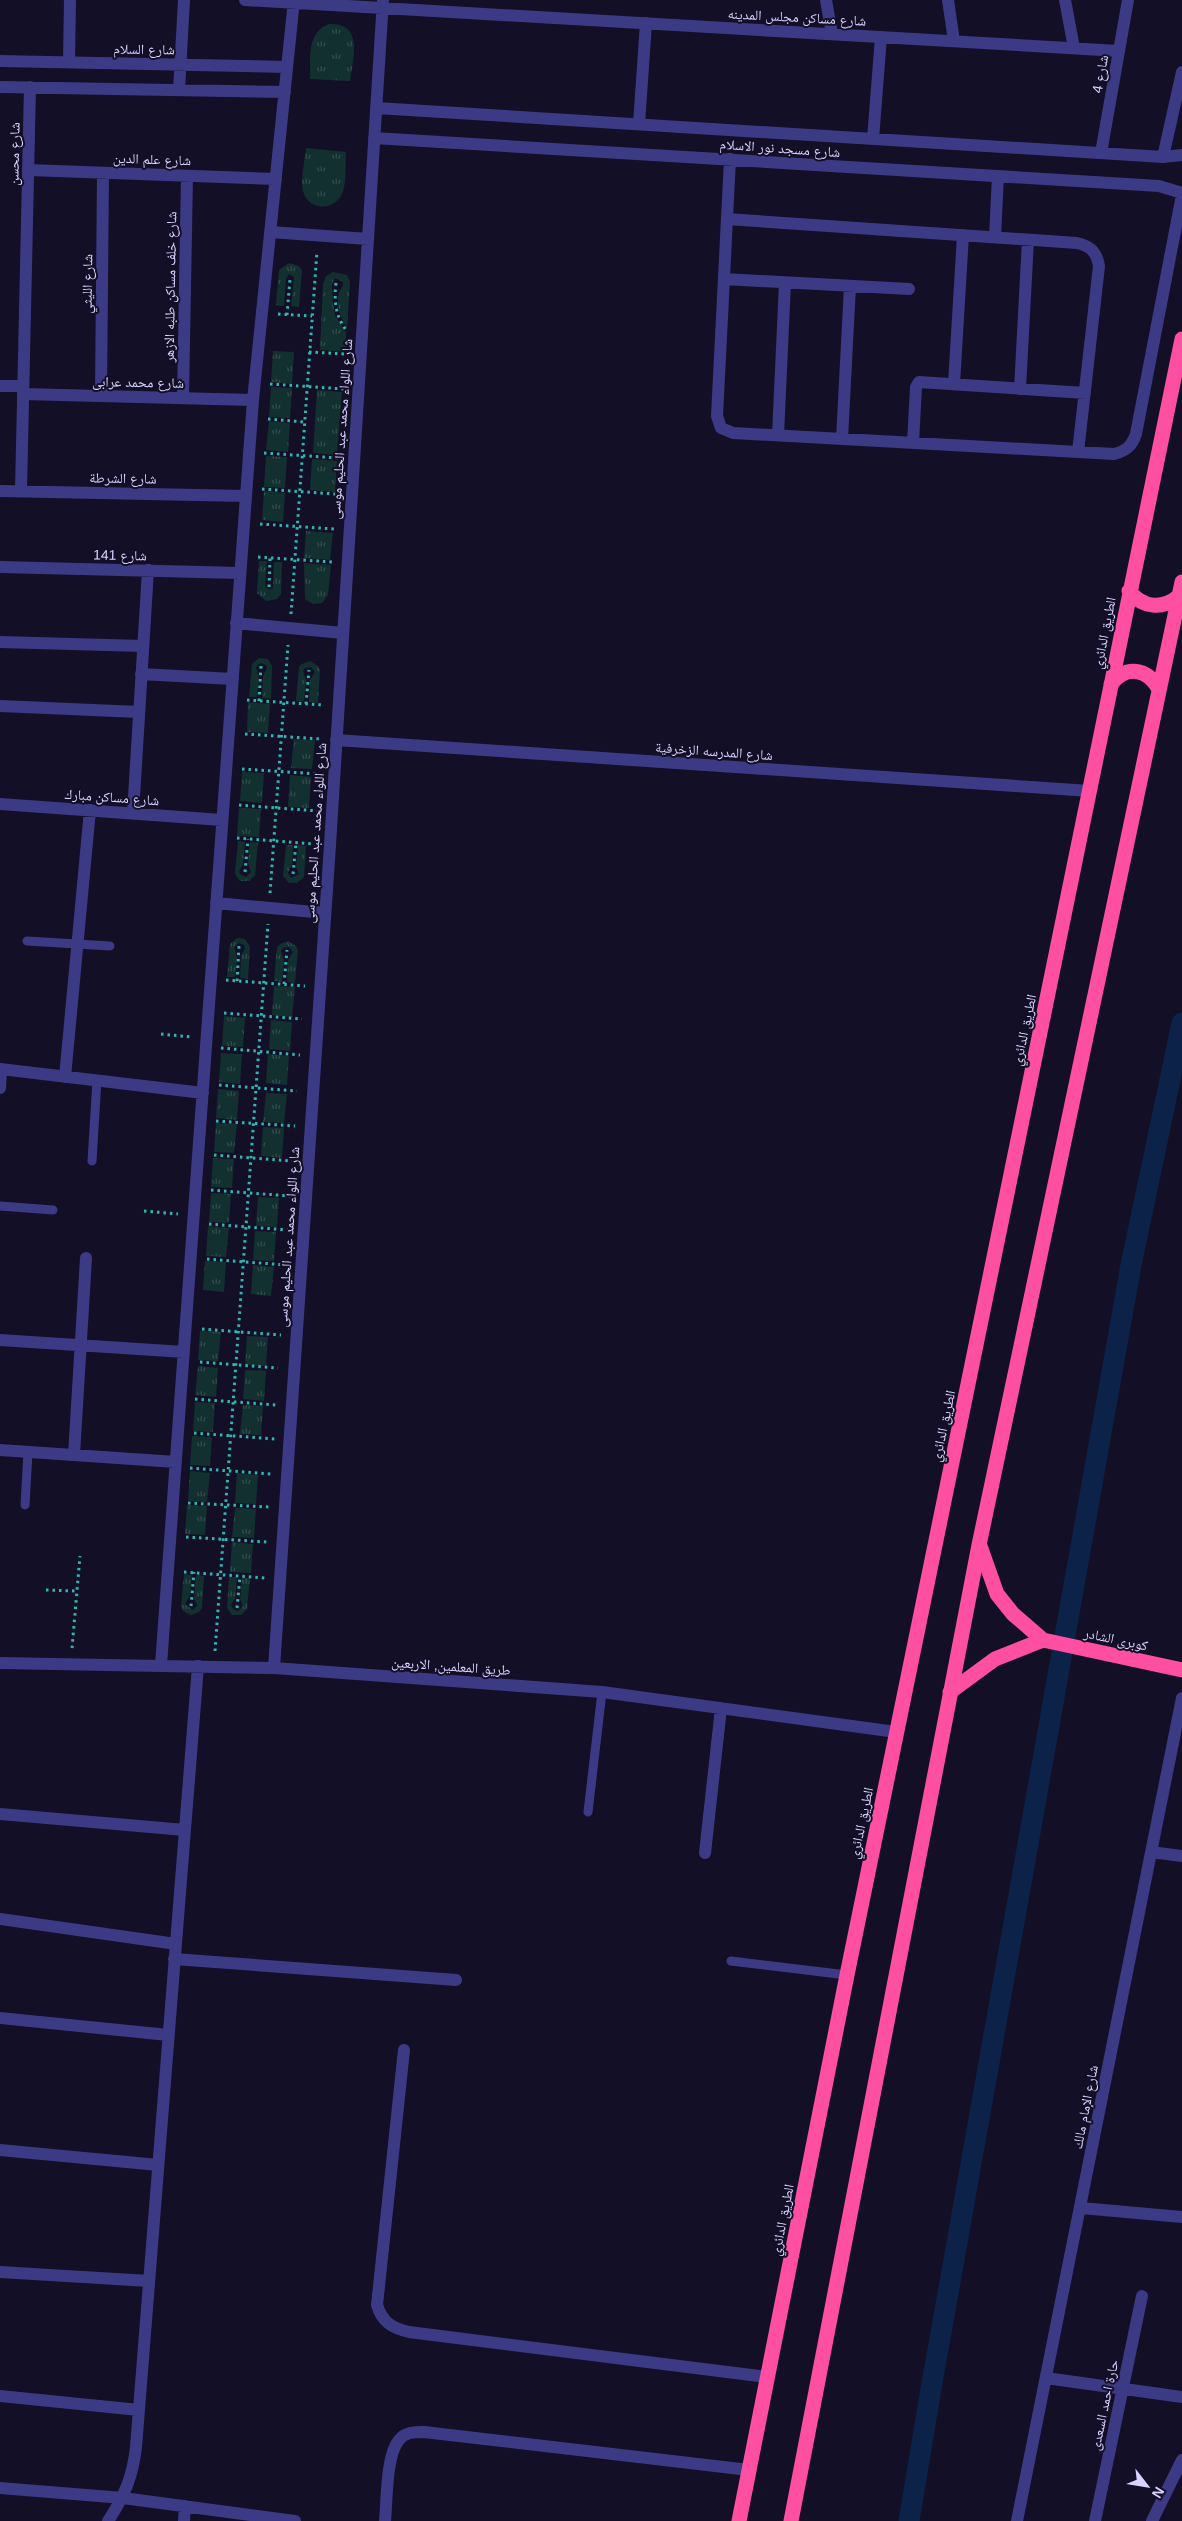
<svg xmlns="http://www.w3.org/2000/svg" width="1182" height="2521" font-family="Arial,'Noto Naskh Arabic',sans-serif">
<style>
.grass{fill:url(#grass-tufts)}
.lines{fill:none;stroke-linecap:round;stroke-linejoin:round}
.canal{stroke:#0c2248;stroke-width:21}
.path{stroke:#2fb8b0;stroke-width:3;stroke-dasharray:2.5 4;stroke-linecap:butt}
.lane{stroke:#3d3a85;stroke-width:9}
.street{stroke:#3d3a85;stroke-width:12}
.highway{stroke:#ff4fa3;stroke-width:15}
.labels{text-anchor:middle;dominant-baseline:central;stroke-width:4;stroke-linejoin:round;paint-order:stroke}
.street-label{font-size:14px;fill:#d9d4ff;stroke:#130f26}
</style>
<defs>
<pattern id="grass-tufts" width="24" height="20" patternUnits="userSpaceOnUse" patternTransform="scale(1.25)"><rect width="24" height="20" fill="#12302f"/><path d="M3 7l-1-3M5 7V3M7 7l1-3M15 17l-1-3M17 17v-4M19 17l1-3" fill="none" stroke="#344d4e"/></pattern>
</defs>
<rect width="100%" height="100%" fill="#130f26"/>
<!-- grass -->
<path class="grass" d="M 329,24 C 364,22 353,59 350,81 L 310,79 C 311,58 306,33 329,24 Z
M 306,148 L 346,152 C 345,164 347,179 343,191 C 337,211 308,212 303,191 C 300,178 305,162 306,148 Z
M 289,263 L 299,266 L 302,271 L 299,307 L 291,306 L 294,277 L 289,274 L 286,279 L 284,306 L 276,305 L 279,270 Z
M 333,272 L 347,275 L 350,282 L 347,328 C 338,313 334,299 343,285 L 343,282 L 335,278 L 332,284 L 333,304 L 335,315 L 346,333 L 345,352 L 320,350 L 323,284 L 326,276 Z
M 273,351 L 294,352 L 292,384 L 271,382 Z
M 271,387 L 292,388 L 290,418 L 269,417 Z
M 317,390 L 342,392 L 337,455 L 313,453 Z
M 269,421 L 290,423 L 288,452 L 266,450 Z
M 266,456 L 287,457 L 285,488 L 264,487 Z
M 312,459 L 337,461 L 335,492 L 310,490 Z
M 264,491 L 285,493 L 283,522 L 262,520 Z
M 306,531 L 333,533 L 330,560 L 304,558 Z
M 259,561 L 267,561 L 265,585 L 268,590 L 273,588 L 274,562 L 282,562 L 281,594 L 277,599 L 266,601 L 257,593 Z
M 304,563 L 331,565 L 328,595 L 322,603 L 313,604 L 305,599 Z
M 259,658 L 268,659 L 272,666 L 271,699 L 262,698 L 263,676 L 267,668 L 266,665 L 261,663 L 256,667 L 259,677 L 257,697 L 249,697 L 252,664 Z
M 310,661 L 318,666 L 320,670 L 318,703 L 309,702 L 310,680 L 315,672 L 311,667 L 305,668 L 303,671 L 306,680 L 304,701 L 296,701 L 299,667 L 302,664 Z
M 248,702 L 270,704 L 268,733 L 247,732 Z
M 294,739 L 315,740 L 312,769 L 291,768 Z
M 242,772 L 264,773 L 262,803 L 240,801 Z
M 290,775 L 311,777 L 309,808 L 288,807 Z
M 239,808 L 261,809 L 259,837 L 237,836 Z
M 238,841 L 245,842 L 243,864 L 239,871 L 240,874 L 246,877 L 251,872 L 248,863 L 250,842 L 258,843 L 255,875 L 249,881 L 240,881 L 235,874 Z
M 286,845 L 293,845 L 292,864 L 288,873 L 291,878 L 299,874 L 296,867 L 298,845 L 306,846 L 304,877 L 297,883 L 289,883 L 283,876 Z
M 237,938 L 245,939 L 250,947 L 248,979 L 240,978 L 241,956 L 245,948 L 244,945 L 239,943 L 234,947 L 237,957 L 235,977 L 227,977 L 230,944 Z
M 288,941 L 296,946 L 298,950 L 295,983 L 287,982 L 288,960 L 293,952 L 289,947 L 283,948 L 281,951 L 284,960 L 282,982 L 274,981 L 277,947 L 280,944 Z
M 274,986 L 295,987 L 292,1017 L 272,1015 Z
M 224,1016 L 245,1018 L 243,1047 L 222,1046 Z
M 271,1020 L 292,1022 L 290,1051 L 269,1049 Z
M 221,1053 L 242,1054 L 240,1084 L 219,1082 Z
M 268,1054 L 289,1056 L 287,1085 L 266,1083 Z
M 218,1089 L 239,1091 L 237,1120 L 216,1118 Z
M 266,1093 L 287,1094 L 284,1123 L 263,1122 Z
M 216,1123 L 237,1124 L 234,1153 L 214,1152 Z
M 263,1127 L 284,1128 L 282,1158 L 261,1156 Z
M 213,1158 L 234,1159 L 232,1188 L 211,1187 Z
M 211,1193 L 231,1194 L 229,1223 L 209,1222 Z
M 258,1197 L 279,1198 L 277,1227 L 256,1226 Z
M 208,1226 L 229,1228 L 226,1257 L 206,1256 Z
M 255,1231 L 276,1232 L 274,1261 L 253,1260 Z
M 205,1261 L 226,1262 L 224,1292 L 203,1290 Z
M 253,1265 L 274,1267 L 271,1296 L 251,1294 Z
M 200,1331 L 221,1332 L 218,1361 L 198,1360 Z
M 247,1336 L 268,1337 L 266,1366 L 245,1365 Z
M 198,1366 L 218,1368 L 216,1397 L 195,1395 Z
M 245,1370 L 266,1371 L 264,1401 L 243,1399 Z
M 195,1402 L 215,1403 L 213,1432 L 193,1431 Z
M 243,1405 L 263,1406 L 261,1435 L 240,1434 Z
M 192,1436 L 212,1437 L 210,1466 L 190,1465 Z
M 190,1471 L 210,1473 L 207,1502 L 188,1501 Z
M 237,1473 L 258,1475 L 256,1504 L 235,1503 Z
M 187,1505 L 207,1506 L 205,1535 L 185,1534 Z
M 235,1508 L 256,1509 L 254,1538 L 232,1537 Z
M 232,1542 L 253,1544 L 251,1573 L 230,1572 Z
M 184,1574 L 192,1575 L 190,1595 L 185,1604 L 193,1610 L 197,1605 L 194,1598 L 196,1575 L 204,1576 L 202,1608 L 199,1612 L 191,1615 L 183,1611 L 181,1607 Z
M 229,1577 L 237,1577 L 235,1598 L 231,1605 L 233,1609 L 238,1611 L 243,1606 L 240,1599 L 242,1578 L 250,1578 L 247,1609 L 241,1615 L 232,1615 L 227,1608 Z"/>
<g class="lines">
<!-- canal -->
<path class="canal" d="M 909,2521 L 932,2383 L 1131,1265 L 1182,1023"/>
<!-- path -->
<path class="path" d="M 336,283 C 334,300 335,315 346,330
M 278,314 L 312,316
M 287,315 L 290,279
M 309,352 L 345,354
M 270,384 L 344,389
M 268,419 L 304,422
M 264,453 L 338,458
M 262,489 L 335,494
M 260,524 L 334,529
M 258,557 L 332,562
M 269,587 L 270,558
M 291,614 L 317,251
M 247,700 L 323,705
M 259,701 L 261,666
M 306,704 L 309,670
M 245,734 L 321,739
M 242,769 L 318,774
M 239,805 L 318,811
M 237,838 L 315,844
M 245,872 L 248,839
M 293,874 L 296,843
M 270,893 L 288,645
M 226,980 L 305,986
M 237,981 L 239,946
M 284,984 L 287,950
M 224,1013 L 302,1019
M 161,1034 L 191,1037
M 221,1048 L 300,1055
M 219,1085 L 297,1091
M 216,1121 L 295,1126
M 214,1155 L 292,1161
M 211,1190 L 290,1196
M 144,1211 L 178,1214
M 209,1224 L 288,1230
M 207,1259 L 286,1265
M 202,1329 L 281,1335
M 200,1362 L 278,1368
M 195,1399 L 276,1405
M 194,1433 L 275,1439
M 190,1468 L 271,1474
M 188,1503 L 269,1507
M 186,1537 L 267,1542
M 184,1572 L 265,1578
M 46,1590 L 77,1591
M 191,1606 L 194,1572
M 237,1608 L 240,1576
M 72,1648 L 80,1556
M 215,1651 L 268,924"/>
<!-- lane -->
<path class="lane" d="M 27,941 L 110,946
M 92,1161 L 97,1080
M 0,1206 L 53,1210
M 25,1505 L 28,1452
M 588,1812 L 602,1692
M 731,1961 L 847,1975"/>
<!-- street -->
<path class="street" d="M 245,0 L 1119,51
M 826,0 L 832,34
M 948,0 L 954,41
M 1065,0 L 1074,48
M 0,61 L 287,67
M 69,62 L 70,0
M 0,87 L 285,92
M 179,90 L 184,0
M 376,108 L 1163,157 L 1182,155
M 639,124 L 646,23
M 374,138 L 1159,186 L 1182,193
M 873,139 L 881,37
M 1101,153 L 1128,0
M 1163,157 L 1182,72
M 730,159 L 717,416 L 721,428 L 733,433 L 1114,454 C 1126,451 1132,446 1136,434 L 1182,195
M 28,170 L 276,179
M 727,219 L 1077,243 C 1091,246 1097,253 1099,266 L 1078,452
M 270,232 L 368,239
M 995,237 L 998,176
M 724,279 L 909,289
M 954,384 L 963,235
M 0,386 L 23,386
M 1020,389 L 1028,240
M 23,394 L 253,400
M 101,396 L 103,173
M 183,398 L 187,176
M 778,435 L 785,283
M 842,439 L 850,286
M 913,443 L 916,387 L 919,382 L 1085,393
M 0,491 L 246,496
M 21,491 L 30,87
M 0,567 L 240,573
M 236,623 L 343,633
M 0,642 L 143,646
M 141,674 L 233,679
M 0,706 L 139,712
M 336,740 L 1090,791
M 0,804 L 222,820
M 133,813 L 148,570
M 216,903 L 325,913
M 0,1069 L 203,1093
M 65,1077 L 90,810
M 0,1088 L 1,1069
M 0,1340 L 184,1352
M 0,1450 L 176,1462
M 74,1455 L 86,1258
M 0,1663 L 274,1668 L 602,1692 L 896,1732
M 161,1665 L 253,400 L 294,0
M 274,1668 L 330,845 L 383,0
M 0,1814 L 185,1830
M 1151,1852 L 1182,1856
M 705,1853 L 721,1708
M 0,1919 L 176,1944
M 174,1959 L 456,1980
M 0,2018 L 168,2035
M 404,2050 L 377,2305 C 382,2322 392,2328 409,2332 L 767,2377
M 0,2150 L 158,2165
M 1081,2208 L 1182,2217
M 0,2272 L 149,2281
M 1046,2378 L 1182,2397
M 0,2396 L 139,2410
M 0,2488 L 123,2498 L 295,2521
M 108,2521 C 124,2497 133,2476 136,2447 L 198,1666
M 184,2521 L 185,2506
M 385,2521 C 387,2501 386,2455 399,2440 C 405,2432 414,2432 424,2432 L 749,2470
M 1017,2521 L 1182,1698
M 1095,2521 L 1142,2296
M 1152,2521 L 1182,2460"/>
<!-- highway -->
<path class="highway" d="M 1129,591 C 1143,608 1162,610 1179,596
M 1111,684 C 1126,665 1147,668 1159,689
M 980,1546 L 997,1594 L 1013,1614 L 1043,1640 L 1182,1670
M 950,1692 L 995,1659 L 1043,1640
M 739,2521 L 847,1975 L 1182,339
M 791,2521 L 979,1545 L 1182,582"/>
</g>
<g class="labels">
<!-- street labels -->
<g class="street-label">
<text transform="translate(797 17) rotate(3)">شارع مساكن مجلس المدينه</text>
<text transform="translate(144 49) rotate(1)">شارع السلام</text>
<text transform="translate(1100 74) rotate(-80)">شارع 4</text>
<text transform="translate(780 148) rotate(4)">شارع مسجد نور الاسلام</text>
<text transform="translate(14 154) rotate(-89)">شارع محسن</text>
<text transform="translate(152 159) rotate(2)">شارع علم الدين</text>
<text transform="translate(87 284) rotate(-89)">شارع الليثي</text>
<text transform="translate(170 287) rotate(-89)">شارع خلف مساكن طلبه الازهر</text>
<text transform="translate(138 382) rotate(1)">شارع محمد عرابى</text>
<text transform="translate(341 429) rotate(-86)">شارع اللواء محمد عبد الحليم موسى</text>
<text transform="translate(123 478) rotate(1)">شارع الشرطة</text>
<text transform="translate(120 555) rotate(1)">شارع 141</text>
<text transform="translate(1104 633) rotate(-79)">الطريق الدائري</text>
<text transform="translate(714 751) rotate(4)">شارع المدرسه الزخرفية</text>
<text transform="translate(112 797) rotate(4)">شارع مساكن مبارك</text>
<text transform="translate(315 833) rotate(-86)">شارع اللواء محمد عبد الحليم موسى</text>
<text transform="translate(1024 1030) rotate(-78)">الطريق الدائري</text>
<text transform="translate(288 1237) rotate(-86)">شارع اللواء محمد عبد الحليم موسى</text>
<text transform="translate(943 1426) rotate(-78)">الطريق الدائري</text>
<text transform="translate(1116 1639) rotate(12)">كوبرى الشادر</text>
<text transform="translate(451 1666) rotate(4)">طريق المعلمين, الاربعين</text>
<text transform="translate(861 1823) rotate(-78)">الطريق الدائري</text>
<text transform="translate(1085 2107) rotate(-79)">شارع الإمام مالك</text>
<text transform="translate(782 2220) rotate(-79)">الطريق الدائري</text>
<text transform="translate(1104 2405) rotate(-78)">حارة احمد السعدى</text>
</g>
</g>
<!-- north arrow -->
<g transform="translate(1147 2486) rotate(121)" stroke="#130f26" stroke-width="4" paint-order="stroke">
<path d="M0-4L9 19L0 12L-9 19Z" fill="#d9d4ff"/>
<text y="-8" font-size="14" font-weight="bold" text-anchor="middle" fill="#d9d4ff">N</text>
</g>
</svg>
